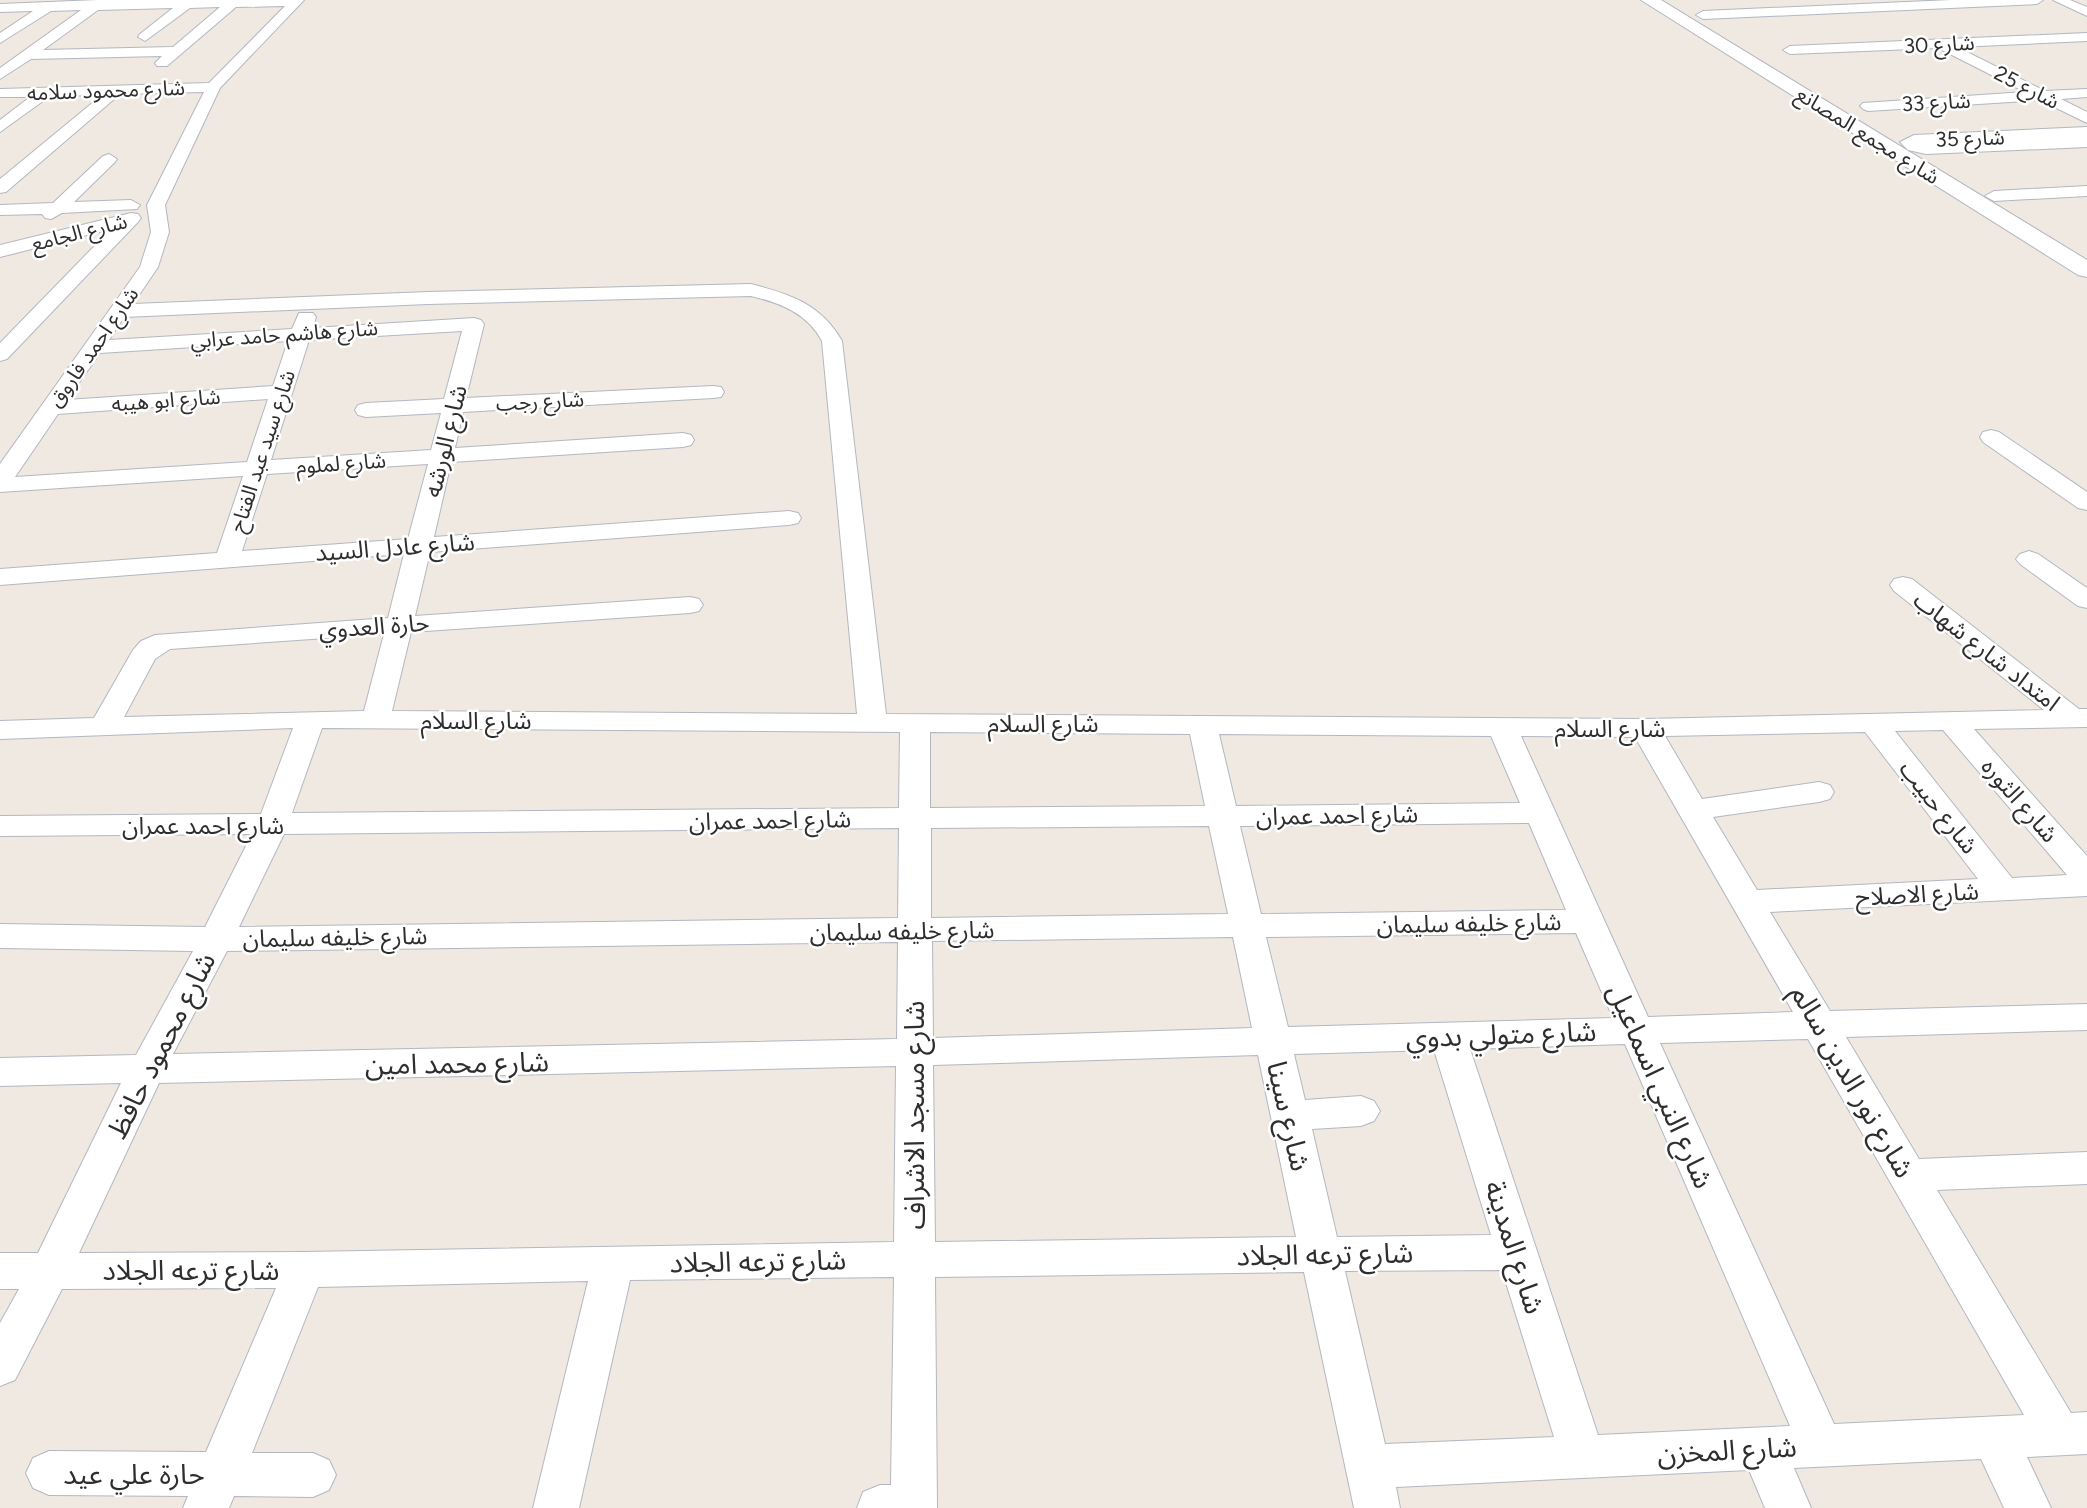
<svg xmlns="http://www.w3.org/2000/svg" width="2087" height="1508" font-family="Figtree,'Noto Sans Arabic',sans-serif">
<style>
.lines{fill:none;stroke-linecap:round;stroke-linejoin:round}
.street-casing{stroke:#b4b7c1;stroke-width:2}
.secondary-casing{stroke:#b4b7c1;stroke-width:2}
.street{fill:#fff;fill-rule:evenodd}
.secondary{fill:#fff;fill-rule:evenodd}
.labels{text-anchor:middle;dominant-baseline:central;stroke-width:5;stroke-linejoin:round;paint-order:stroke}
.far-street-label{font-size:21px;fill:#2e2e2e;stroke:#fff}
.street-label{font-size:24px;fill:#2e2e2e;stroke:#fff}
.near-street-label{font-size:28px;fill:#2e2e2e;stroke:#fff}
</style>
<rect width="100%" height="100%" fill="#efe9e1"/>
<g class="lines">
<!-- street casing -->
<g class="street-casing">
<path id="street" d="M 98,0 L 304,0 L 220,88 L 165,205 L 169,232 L 158,267 L 133,304 L 428,292 L 751,284 C 790,294 821,304 842,341 L 886,714 L 1645,719 L 2044,710 L 1894,591 L 1890,585 L 1894,579 L 1903,577 L 1912,579 L 2079,709 L 2087,709 L 2087,727 L 1974,729 L 2087,856 L 2087,896 L 1770,912 L 1830,1011 L 2087,1004 L 2087,1030 L 1846,1037 L 1919,1159 L 2087,1152 L 2087,1184 L 1937,1190 L 2071,1413 L 2087,1412 L 2087,1454 L 2027,1457 L 2051,1508 L 2004,1508 L 1981,1459 L 1794,1468 L 1811,1508 L 1765,1508 L 1749,1470 L 1396,1487 L 1400,1508 L 1354,1508 L 1304,1272 L 935,1277 L 937,1508 L 857,1508 L 863,1492 L 880,1485 L 891,1485 L 894,1277 L 630,1280 L 579,1508 L 533,1508 L 588,1281 L 318,1287 L 252,1453 L 313,1453 L 329,1460 L 336,1475 L 329,1490 L 313,1497 L 234,1496 L 229,1508 L 183,1508 L 188,1496 L 49,1495 L 33,1488 L 26,1473 L 33,1458 L 49,1451 L 206,1452 L 276,1288 L 62,1289 L 15,1380 L 0,1386 L 0,1323 L 19,1289 L 0,1289 L 0,1253 L 38,1253 L 121,1083 L 0,1086 L 0,1058 L 136,1055 L 193,951 L 0,948 L 0,924 L 205,927 L 252,834 L 0,836 L 0,816 L 261,814 L 293,728 L 0,739 L 0,721 L 94,718 L 133,650 L 141,641 L 155,635 L 388,618 L 404,554 L 0,585 L 0,569 L 217,553 L 243,476 L 0,492 L 0,464 L 140,267 L 151,232 L 147,205 L 204,92 L 120,94 L 6,192 L 0,193 L 0,179 L 102,95 L 50,96 L 0,132 L 0,120 L 30,97 L 0,97 L 0,89 L 209,83 L 285,6 L 236,7 L 167,66 L 157,66 L 155,63 L 162,56 L 31,59 L 0,79 L 0,68 L 81,10 L 51,11 L 0,43 L 0,33 L 33,11 L 0,12 L 0,4 ZM 220,7 L 173,47 L 43,50 L 98,10 L 173,8 L 140,34 L 138,37 L 145,41 L 190,8 ZM 751,296 C 780,303 807,313 822,341 L 857,714 L 392,711 L 411,632 L 690,613 L 699,611 L 703,605 L 699,599 L 690,597 L 415,616 L 430,552 L 789,525 L 798,523 L 801,518 L 798,513 L 789,511 L 434,537 L 451,462 L 683,447 L 691,445 L 694,440 L 691,435 L 683,433 L 455,448 L 463,412 L 713,398 L 721,397 L 724,392 L 721,387 L 713,386 L 466,398 L 484,324 L 481,320 L 474,318 L 313,328 L 316,317 L 313,313 L 299,313 L 292,329 L 109,340 L 124,317 L 428,304 ZM 462,331 L 444,399 L 366,403 L 358,405 L 355,410 L 358,415 L 366,417 L 441,413 L 431,450 L 271,460 L 309,340 ZM 288,341 L 273,386 L 67,400 L 100,353 ZM 268,399 L 247,462 L 15,477 L 58,414 ZM 428,464 L 408,539 L 242,551 L 267,474 ZM 384,634 L 364,711 L 124,717 L 155,659 L 170,649 ZM 322,728 L 900,732 L 899,808 L 292,813 ZM 1943,730 L 2067,875 L 2012,878 L 1895,731 ZM 930,732 L 1190,734 L 1205,806 L 930,808 ZM 1865,732 L 1978,879 L 1757,890 L 1713,817 L 1819,802 L 1830,799 L 1834,792 L 1830,785 L 1819,782 L 1702,799 L 1665,736 ZM 1219,734 L 1491,736 L 1520,803 L 1236,806 ZM 1521,736 L 1635,737 L 1793,1012 L 1648,1017 ZM 1529,823 L 1566,910 L 1261,914 L 1240,826 ZM 1209,826 L 1228,914 L 931,918 L 931,828 ZM 899,828 L 898,918 L 239,927 L 284,834 ZM 1576,933 L 1613,1018 L 1288,1027 L 1266,937 ZM 1233,937 L 1252,1028 L 933,1038 L 932,941 ZM 898,942 L 897,1039 L 173,1054 L 227,951 ZM 1808,1039 L 2024,1415 L 1834,1424 L 1660,1043 ZM 1625,1044 L 1790,1426 L 1598,1435 L 1470,1049 ZM 1434,1050 L 1491,1235 L 1337,1237 L 1312,1129 L 1361,1126 L 1374,1121 L 1380,1111 L 1374,1101 L 1361,1096 L 1305,1100 L 1294,1054 ZM 1258,1055 L 1296,1237 L 935,1242 L 933,1065 ZM 896,1066 L 894,1242 L 304,1252 L 79,1253 L 159,1083 ZM 1502,1270 L 1554,1437 L 1385,1444 L 1345,1271 Z
M 1951,0 L 2043,0 L 2037,4 L 1703,19 L 1696,15 L 1703,11 Z
M 2053,0 L 2070,0 L 2087,7 L 2087,16 Z
M 2087,33 L 2087,41 L 1957,47 L 2045,91 L 2087,89 L 2087,97 L 2061,99 L 2087,112 L 2087,123 L 2040,100 L 1868,111 L 1863,109 L 1860,106 L 1863,103 L 2025,92 L 1938,48 L 1790,54 L 1783,50 L 1790,46 Z
M 2087,127 L 2087,137 L 1942,143 L 2087,137 L 2087,147 L 1926,154 L 1908,150 L 1900,142 L 1914,135 Z
M 109,154 L 117,159 L 115,162 L 74,202 L 131,200 L 140,205 L 137,209 L 62,213 L 51,219 L 45,218 L 42,214 L 0,215 L 0,205 L 53,203 L 103,156 Z
M 2087,186 L 2087,196 L 1994,201 L 1985,196 L 1994,191 Z
M 131,213 L 138,214 L 141,218 L 138,222 L 7,359 L 0,361 L 0,343 L 111,229 L 0,257 L 0,245 Z
M 1991,430 L 1999,432 L 2087,492 L 2087,510 L 2078,508 L 1983,442 L 1980,437 L 1983,432 Z
M 2029,551 L 2038,554 L 2087,588 L 2087,608 L 2078,606 L 2020,564 L 2016,559 L 2020,554 Z"/>
</g>
<!-- secondary casing -->
<g class="secondary-casing">
<path id="secondary" d="M 1641,0 L 1661,0 L 2087,260 L 2087,277 L 2078,275 Z"/>
</g>
<!-- street -->
<use href="#street" class="street"/>
<!-- secondary -->
<use href="#secondary" class="secondary"/>
</g>
<g class="labels">
<!-- far-street labels -->
<g class="far-street-label">
<text transform="translate(1939 44) rotate(-3)">شارع 30</text>
<text transform="translate(2027 87) rotate(27)">شارع 25</text>
<text transform="translate(106 90) rotate(-2)">شارع محمود سلامه</text>
<text transform="translate(1936 102) rotate(-3)">شارع 33</text>
<text transform="translate(1868 135) rotate(32)">شارع مجمع المصانع</text>
<text transform="translate(1970 138) rotate(-2)">شارع 35</text>
<text transform="translate(79 232) rotate(-14)">شارع الجامع</text>
<text transform="translate(284 334) rotate(-4)">شارع هاشم حامد عرابي</text>
<text transform="translate(93 347) rotate(-55)">شارع احمد فاروق</text>
<text transform="translate(166 400) rotate(-4)">شارع ابو هيبه</text>
<text transform="translate(540 401) rotate(-3)">شارع رجب</text>
<text transform="translate(262 451) rotate(-72)">شارع سيد عبد الفتاح</text>
<text transform="translate(341 463) rotate(-4)">شارع لملوم</text>
</g>
<!-- street labels -->
<g class="street-label">
<text transform="translate(445 441) rotate(-76)">شارع الورشه</text>
<text transform="translate(395 547) rotate(-4)">شارع عادل السيد</text>
<text transform="translate(374 626) rotate(-4)">حارة العدوي</text>
<text transform="translate(1987 651) rotate(38)">امتداد شارع شهاب</text>
<text x="476" y="720">شارع السلام</text>
<text x="1043" y="723">شارع السلام</text>
<text x="1610" y="728">شارع السلام</text>
<text transform="translate(2020 800) rotate(49)">شارع الثوره</text>
<text transform="translate(1939 807) rotate(52)">شارع حبيب</text>
<text transform="translate(1337 815) rotate(-1)">شارع احمد عمران</text>
<text transform="translate(770 820) rotate(-1)">شارع احمد عمران</text>
<text x="203" y="825">شارع احمد عمران</text>
<text transform="translate(1917 894) rotate(-3)">شارع الاصلاح</text>
<text transform="translate(1469 923) rotate(-1)">شارع خليفه سليمان</text>
<text transform="translate(902 931) rotate(-1)">شارع خليفه سليمان</text>
<text transform="translate(335 937) rotate(-1)">شارع خليفه سليمان</text>
</g>
<!-- near-street labels -->
<g class="near-street-label">
<text transform="translate(1501 1034) rotate(-2)">شارع متولي بدوي</text>
<text transform="translate(161 1045) rotate(-63)">شارع محمود حافظ</text>
<text transform="translate(457 1063) rotate(-1)">شارع محمد امين</text>
<text transform="translate(1853 1081) rotate(60)">شارع نور الدين سالم</text>
<text transform="translate(1661 1086) rotate(66)">شارع النبي اسماعيل</text>
<text transform="translate(914 1115) rotate(-90)">شارع مسجد الاشراف</text>
<text transform="translate(1289 1116) rotate(77)">شارع سينا</text>
<text transform="translate(1515 1247) rotate(72)">شارع المدينة</text>
<text transform="translate(1325 1254) rotate(-1)">شارع ترعه الجلاد</text>
<text transform="translate(758 1261) rotate(-1)">شارع ترعه الجلاد</text>
<text x="191" y="1270">شارع ترعه الجلاد</text>
<text transform="translate(1727 1450) rotate(-3)">شارع المخزن</text>
<text x="134" y="1474">حارة علي عيد</text>
</g>
</g>
</svg>
